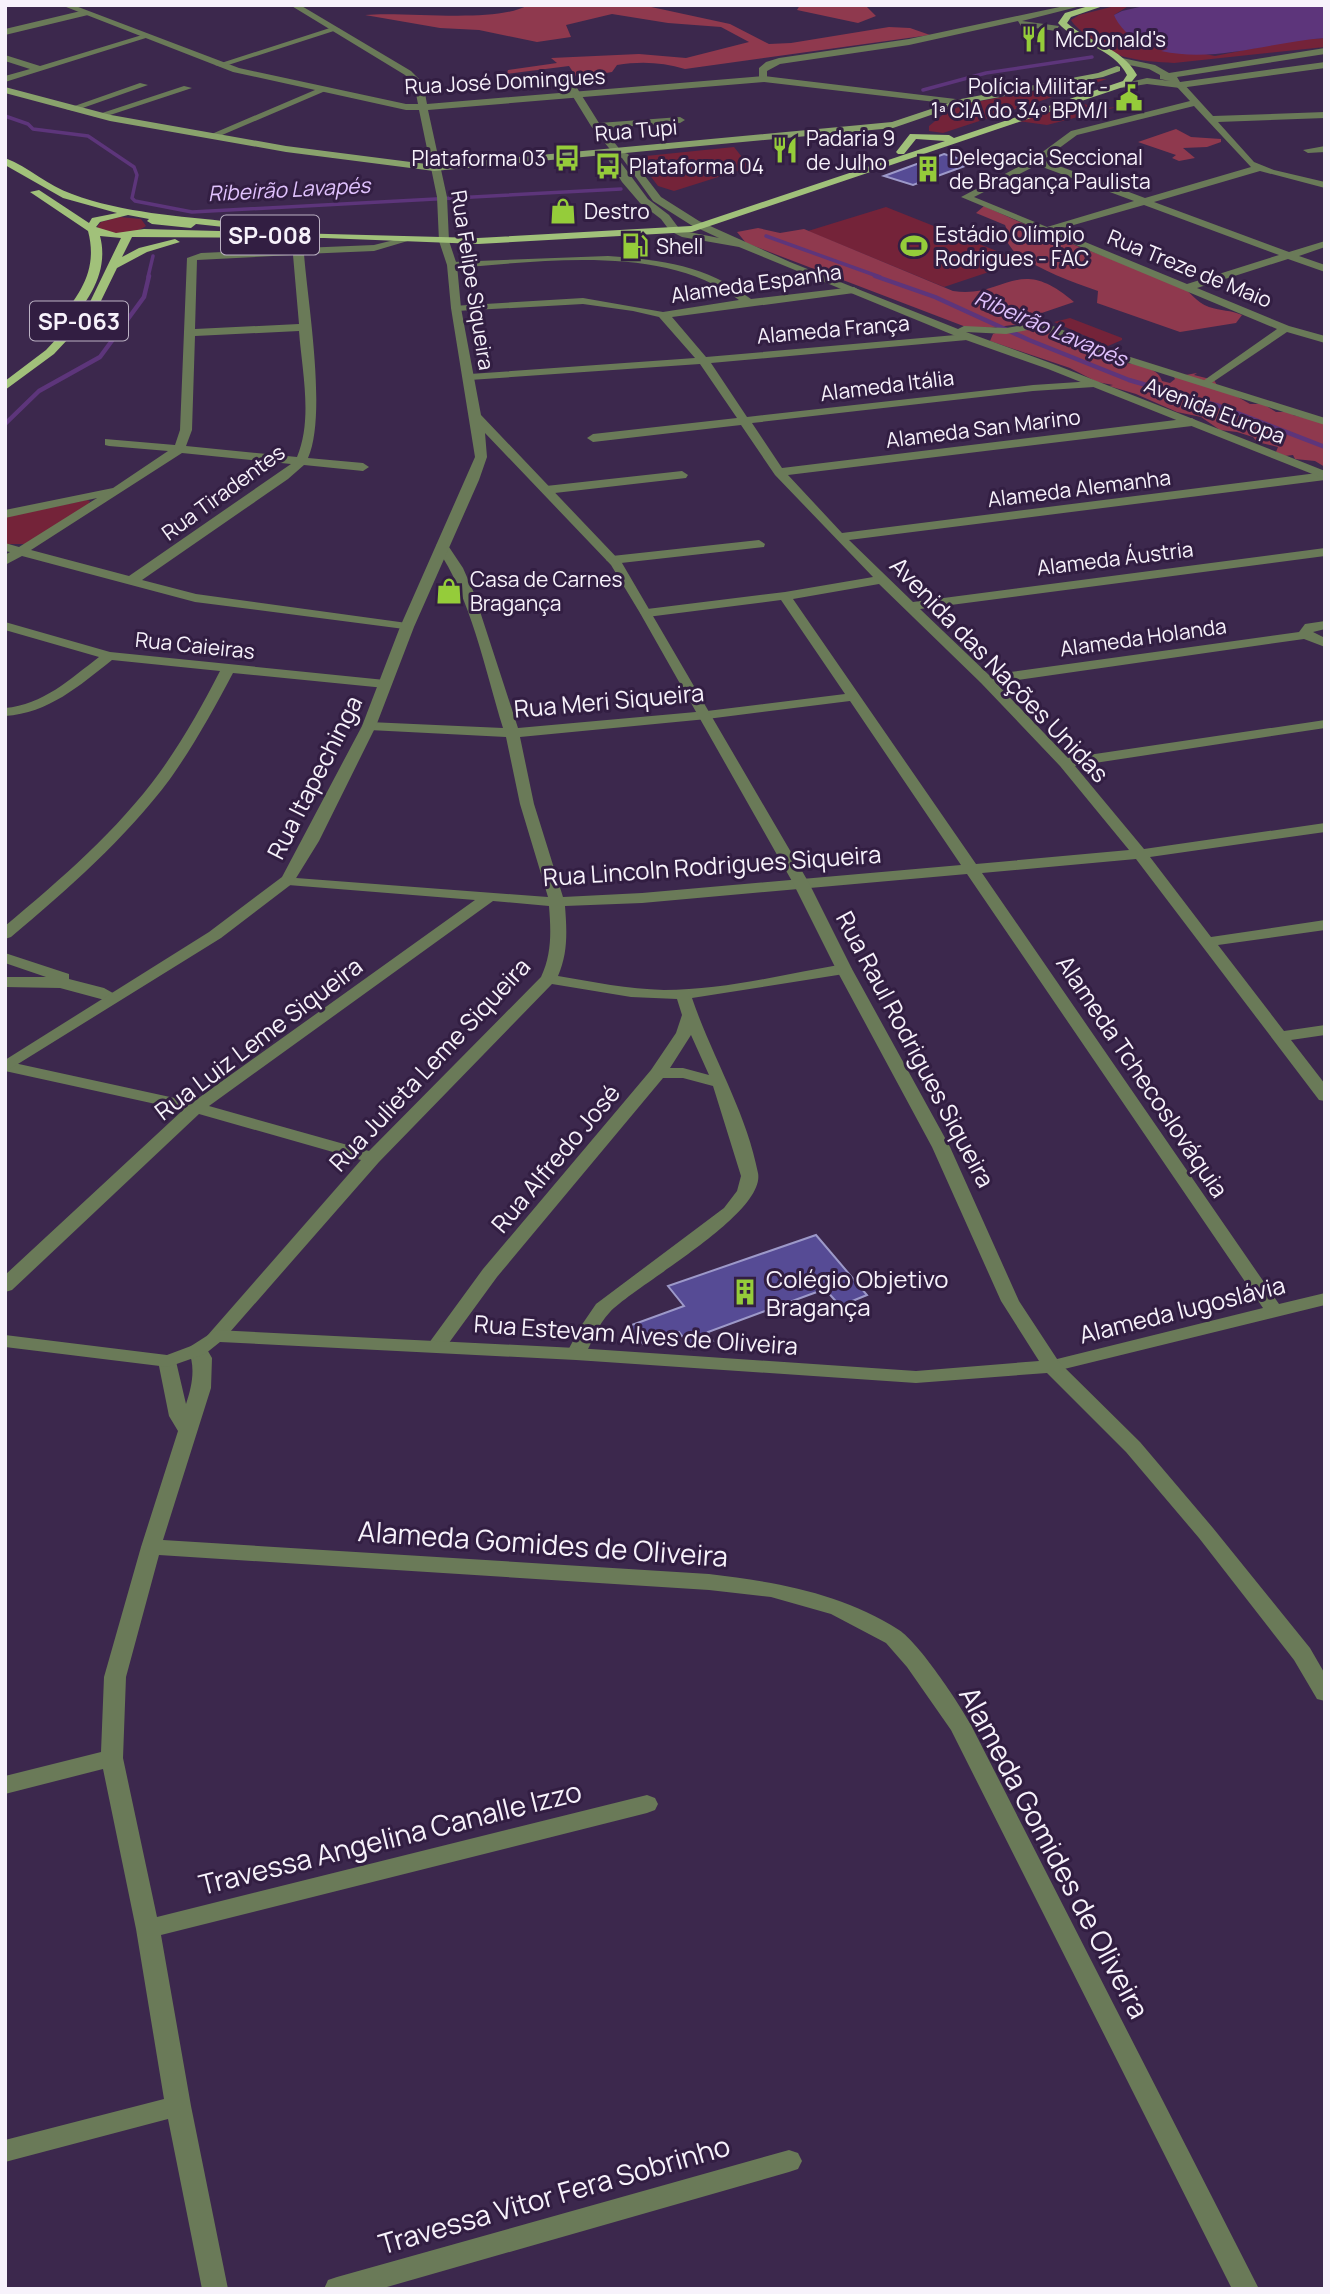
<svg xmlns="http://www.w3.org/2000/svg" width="1330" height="2294" font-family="Manrope,sans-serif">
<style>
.green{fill:#742339}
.forest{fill:#8f394e}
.water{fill:#5d357b}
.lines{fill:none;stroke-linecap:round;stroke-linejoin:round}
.stream-far1{stroke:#5d357b;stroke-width:3.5}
.stream{stroke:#5d357b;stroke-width:4.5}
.building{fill:#564b95;stroke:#9d99c9;stroke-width:2}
.minor{fill:#6a7a58;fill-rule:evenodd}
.tertiary{fill:#6a7a58;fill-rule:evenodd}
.secondary{fill:#89a26c;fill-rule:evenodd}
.primary{fill:#a1c17a;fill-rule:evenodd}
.labels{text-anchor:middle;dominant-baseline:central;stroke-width:6;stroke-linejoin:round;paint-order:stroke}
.far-poi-label{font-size:21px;fill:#f7f2fb;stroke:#321e42;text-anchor:start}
.far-street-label{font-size:21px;fill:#f7f2fb;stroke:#321e42}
.far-water-label{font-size:21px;font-style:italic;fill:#e1c2fe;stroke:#321e42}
.shield{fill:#321e42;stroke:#bcb2c4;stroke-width:2}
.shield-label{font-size:23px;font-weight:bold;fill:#f7f2fb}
.street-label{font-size:24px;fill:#f7f2fb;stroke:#321e42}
.poi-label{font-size:24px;fill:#f7f2fb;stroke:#321e42;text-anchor:start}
.near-street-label{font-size:28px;fill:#f7f2fb;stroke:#321e42}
</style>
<rect width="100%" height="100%" fill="#3c284d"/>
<!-- green -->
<path class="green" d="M 1119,5 L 1130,5 L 1114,15 L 1134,38 L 1141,41 L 1215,56 L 1294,40 L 1325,38 L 1325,47 L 1174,63 C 1158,62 1141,61 1125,57 C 1112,54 1077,31 1071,20 L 1079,15 Z
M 1099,79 L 1107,79 L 943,133 L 929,131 L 929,126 L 945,113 L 965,104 Z
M 1082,103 L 1097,109 L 1117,107 L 1047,125 L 1018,121 Z
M 734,147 L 750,167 L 674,191 L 658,186 L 636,157 Z
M 886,207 L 1022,261 L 944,287 L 808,231 Z
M 120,217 L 141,219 L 146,226 C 132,235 111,236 97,227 L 101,222 Z
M 1070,318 L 1122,338 L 1122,340 L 1108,346 L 1054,322 Z
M 87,500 L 90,501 L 88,505 L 27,544 L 5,544 L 5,517 Z"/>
<!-- forest -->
<path class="forest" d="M 528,5 L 642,5 L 730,24 L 769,44 L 791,43 L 889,27 L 910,28 L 930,35 L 685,69 C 662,62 640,61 617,65 L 612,72 L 577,78 L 569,66 L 507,74 L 508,70 L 557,63 L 551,58 L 639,54 L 686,58 L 749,42 L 721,27 L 668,23 L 612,14 L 566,25 L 571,37 L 537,42 L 479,30 L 440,28 L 365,15 C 405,11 496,24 528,5 Z
M 800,5 L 865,5 L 876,16 L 858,23 L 797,10 Z
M 1176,129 L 1191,137 L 1221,139 L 1221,142 L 1207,147 L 1183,148 L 1195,158 L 1179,161 L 1172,158 L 1176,155 L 1138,142 Z
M 984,206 L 1051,236 L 1177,284 C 1190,290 1196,303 1209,307 C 1221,311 1231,310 1242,315 L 1236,323 L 1180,332 L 1097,303 L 1098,291 C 1070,281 1042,271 1017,254 C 1010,249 1007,239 1000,233 L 1007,230 L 1005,225 L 976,213 Z
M 758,228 L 780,233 L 804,229 L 953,291 C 1006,299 1017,253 1074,302 L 1027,318 L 1027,323 L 990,328 L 966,327 L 746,243 L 737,232 Z
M 1037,327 L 1079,344 L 1078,348 C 1097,367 1156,357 1162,381 L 1170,383 L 1175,379 L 1174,377 L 1197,373 L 1194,375 L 1214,380 L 1217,385 L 1250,404 L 1263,404 L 1276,412 L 1292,412 L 1293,415 L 1325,423 L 1325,467 L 1315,461 L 1295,459 L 1293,455 L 1285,456 L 1276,452 L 1278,447 L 1257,442 L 1253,437 L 1237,432 L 1220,430 L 1201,417 L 1177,412 L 1136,394 L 1109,386 L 1113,385 L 1097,382 L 1070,368 L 990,341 L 993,334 L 998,332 Z"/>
<!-- water -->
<path class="water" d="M 1148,5 L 1325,5 L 1325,38 C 1269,42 1216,63 1161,51 L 1168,49 C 1161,45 1159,47 1152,47 C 1138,46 1119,28 1114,15 L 1122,11 Z"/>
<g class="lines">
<!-- stream-far1 -->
<path class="stream-far1" d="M 923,90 L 986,73 L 1092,57
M 5,116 L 28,124 L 33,129 L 88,136 L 134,167 L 137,175 L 132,198 L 135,201 L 192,212 L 621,189
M 766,236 L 880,277
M 148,277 L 153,256"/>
<!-- stream -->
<path class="stream" d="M 875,276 L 935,297 L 1029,340 L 1129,380 L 1219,406 L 1325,447
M 5,424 L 39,391 L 100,357 L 144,297 L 149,276"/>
</g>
<!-- building -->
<path class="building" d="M 944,154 L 973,163 L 913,185 L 884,176 Z
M 816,1235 L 867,1295 L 840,1306 L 825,1289 L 708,1332 L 713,1341 L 692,1349 L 679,1332 L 644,1345 L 629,1326 L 684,1306 L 668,1286 Z"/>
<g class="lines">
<!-- minor -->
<path class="minor" d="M 1069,5 L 1077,7 L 1022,21 L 1059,26 L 1056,31 L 1021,26 L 1018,21 L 909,45 L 780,64 L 767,71 L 767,81 L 759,79 L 759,68 L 766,62 L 779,58 L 909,39 Z
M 85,10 L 88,15 L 5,35 L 5,29 Z
M 333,27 L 340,29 L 222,67 L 215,65 Z
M 142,35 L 149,37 L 5,82 L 5,76 L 30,69 L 5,61 L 5,55 L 40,66 Z
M 561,72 L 567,72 L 599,123 L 680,117 L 685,120 L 680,123 L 603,128 L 621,151 L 613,153 L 591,126 L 559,74 Z
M 140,83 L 148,85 L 74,111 L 66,109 Z
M 1177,83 L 1183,83 L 1213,116 L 1325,112 L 1325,118 L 1218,122 L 1254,162 L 1274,170 L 1325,182 L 1325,188 L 1260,171 L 1154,202 L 1289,252 L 1325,241 L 1325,247 L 1299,256 L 1325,265 L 1325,272 L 1288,259 L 1197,288 L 1289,326 L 1325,336 L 1325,343 L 1287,332 L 1207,386 L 1203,385 L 1203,381 L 1277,329 L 961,197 L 1033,159 L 1071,131 L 1190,101 L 1177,87 ZM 1194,106 L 1251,167 L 1145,198 L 1043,160 L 1077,135 ZM 1037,165 L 1134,201 L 1047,227 L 974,197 ZM 1144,205 L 1279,255 L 1187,284 L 1056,230 Z
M 184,86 L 192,88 L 101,118 L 93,116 Z
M 322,87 L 330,89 L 215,138 L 207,136 Z
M 1325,146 L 1325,152 L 1308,153 L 1303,150 Z
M 277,232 L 300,243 L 302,248 L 374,245 L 406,237 L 411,240 L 374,251 L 304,254 C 308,305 327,415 308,458 L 363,463 L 369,467 L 363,471 L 304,465 L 288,479 L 142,580 L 196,594 L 407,623 L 412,624 L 412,630 L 195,602 L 22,556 L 5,565 L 5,555 L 10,552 L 5,551 L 5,543 L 19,547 L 97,498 L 5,518 L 5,510 L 113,488 L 168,451 L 109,446 L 105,445 L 105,439 L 175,445 L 180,430 L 187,258 L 201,253 L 292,249 L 273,237 L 272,235 ZM 293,255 L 299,324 L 195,329 L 197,260 ZM 299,331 C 302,371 313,419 297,457 L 186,446 L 192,430 L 195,336 ZM 182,453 L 291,464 L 129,576 L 31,550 Z
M 608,256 C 663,260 705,265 751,299 L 854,287 L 859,290 L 854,293 L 672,317 L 706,357 L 967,334 L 973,337 L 967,340 L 711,363 L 747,417 L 1033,385 L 1094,381 L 1100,384 L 1094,387 L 1033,391 L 752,423 L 782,468 L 1192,418 L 1198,422 L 1192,426 L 788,475 L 842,533 L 1325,472 L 1325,480 L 849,540 L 913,602 L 1325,548 L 1325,556 L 920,609 L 989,675 L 1299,632 L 1305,624 L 1325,621 L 1325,629 L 1313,632 L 1325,638 L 1325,647 L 1304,639 L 996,683 L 1068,758 L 1325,720 L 1325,728 L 1075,766 L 1144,849 L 1325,823 L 1325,832 L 1150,857 L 1211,937 L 1325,920 L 1325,930 L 1218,945 L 1284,1031 L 1325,1025 L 1325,1035 L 1291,1040 L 1325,1084 L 1325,1101 L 1319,1100 L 1136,859 L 982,873 L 1279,1304 L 1325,1293 L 1325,1305 L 1052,1372 L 1045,1370 L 1042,1366 L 1045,1362 L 1263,1308 L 967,874 L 642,903 L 565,906 C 567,931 568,953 558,976 C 593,982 628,989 664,990 C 724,990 785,974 844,964 L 852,969 L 844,974 L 692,998 C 712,1057 746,1111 758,1173 C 766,1214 637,1284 610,1312 C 597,1325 592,1344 583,1358 L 569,1358 L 566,1354 L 581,1326 L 596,1304 L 724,1208 L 737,1191 L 741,1176 L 713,1086 L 683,1078 L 663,1078 L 497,1277 L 443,1351 L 429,1351 L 426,1347 L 483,1269 L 651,1070 L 676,1033 L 682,1015 L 677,999 L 631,997 L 552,984 L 379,1162 L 223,1340 L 209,1340 L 207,1336 L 361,1160 L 199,1114 L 12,1290 L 5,1292 L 5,1275 L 183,1110 L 5,1071 L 5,1061 L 193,1102 L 475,900 L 288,885 L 283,883 L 280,880 L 283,877 L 548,897 L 520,804 L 506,737 L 369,730 L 362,726 L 369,722 L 503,728 C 485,670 471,597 436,547 L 437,544 L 447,544 L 463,568 L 474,593 L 518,728 L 707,711 L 845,694 L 781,600 L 647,617 L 640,613 L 647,609 L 785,592 L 873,577 L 775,475 L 741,425 L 593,442 L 587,438 L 593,434 L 737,418 L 700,364 L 470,380 L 464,377 L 470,374 L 695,358 L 659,317 L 633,311 L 583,304 L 456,311 L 451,308 L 452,306 L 583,298 L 663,312 L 739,300 C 663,243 541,262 452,268 L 447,265 L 452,262 ZM 879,584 L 981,683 L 1060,766 L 1129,850 L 976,864 L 793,599 ZM 850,701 L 961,865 L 642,893 L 563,897 L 534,804 L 520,737 L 707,719 ZM 493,901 L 549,906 C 551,931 552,954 541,977 L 369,1151 L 209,1106 ZM 691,1035 L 709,1075 L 683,1068 L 670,1068 Z
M 682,471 L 688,475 L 686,478 L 546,494 L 540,490 L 546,486 Z
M 759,540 L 765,544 L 764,547 L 612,564 L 606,560 L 612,556 Z
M 5,622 L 110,652 L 385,680 L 392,684 L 385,688 L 233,673 C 214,709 194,745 170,779 C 125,839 68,889 11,937 L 5,939 L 5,926 C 61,879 117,831 160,772 C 183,740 202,706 220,671 L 112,660 C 79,686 49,713 5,716 L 5,708 C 43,705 70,679 99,657 L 5,630 Z
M 5,953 L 69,974 L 69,979 L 104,988 L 120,997 L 112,1002 L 60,988 L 5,987 L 5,977 L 46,977 L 5,963 Z
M 198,1344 L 205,1346 L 212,1358 L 211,1388 L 163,1540 L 709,1574 C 775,1582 842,1593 899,1630 C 919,1643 959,1703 971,1725 L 1259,2289 L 1232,2289 L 951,1730 L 907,1667 L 886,1643 L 831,1614 L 771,1597 L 709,1590 L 159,1555 L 126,1677 L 123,1758 L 157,1917 L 647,1795 L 655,1798 L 658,1804 L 655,1810 L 647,1813 L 161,1935 L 191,2106 L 228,2289 L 202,2289 L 168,2119 L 5,2162 L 5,2140 L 164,2099 L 136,1929 L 103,1769 L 5,1794 L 5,1776 L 101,1752 L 104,1677 L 141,1547 L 178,1431 L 169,1416 L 158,1361 L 161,1357 L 175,1357 L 186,1404 C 192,1387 196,1366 188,1350 L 191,1346 Z
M 789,2150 L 798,2153 L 802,2161 L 798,2169 L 789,2172 L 380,2289 L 324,2289 L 328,2280 L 337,2277 Z"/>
<!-- tertiary -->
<path class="tertiary" d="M 61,5 L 73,5 L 239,68 L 406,104 L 418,104 L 414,84 L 405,75 L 290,5 L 300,5 L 411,71 L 423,83 L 427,104 L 764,76 L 964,100 L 966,102 L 961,105 L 764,82 L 428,110 L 447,197 L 449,241 L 457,265 L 461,308 L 481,415 L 622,563 L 809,883 L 852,969 L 950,1147 L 1019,1301 L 1059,1362 L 1140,1442 L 1213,1528 L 1310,1648 L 1325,1674 L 1325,1701 L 1317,1699 L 1294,1660 L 1199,1538 L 1126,1452 L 1047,1373 L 916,1383 L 576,1360 L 220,1342 L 205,1354 L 168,1367 L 5,1347 L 5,1335 L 167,1355 L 191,1346 L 216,1330 L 576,1348 L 916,1371 L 1039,1361 L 1001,1301 L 932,1147 L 836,969 L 793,883 L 640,613 L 611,565 L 485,433 L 487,457 L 479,480 L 414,627 L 376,726 L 319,841 L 293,883 L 221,938 L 5,1072 L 5,1060 L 209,932 L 282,877 L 362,726 L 400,627 L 475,457 L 451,308 L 447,265 L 439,241 L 437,197 L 419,110 L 406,110 L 233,72 Z
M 1325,48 L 1325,54 L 1177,77 L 1180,82 L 1325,62 L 1325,68 L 1180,88 L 1147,84 L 1122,88 L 1117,85 L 1147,78 L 1170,81 L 1160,79 L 1160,75 L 1149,69 L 1119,63 L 1119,59 L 1122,58 L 1155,65 L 1169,73 Z
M 613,149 L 628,154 L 661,197 L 699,221 L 790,262 L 958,329 L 964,326 L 1006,328 L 1043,322 L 1124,355 L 1325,418 L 1325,425 L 1116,359 L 1038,328 L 1006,334 L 966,332 L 1056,365 L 1325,471 L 1325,479 L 1048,369 L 963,339 L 739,247 L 682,237 L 670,231 L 661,219 L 640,203 L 622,182 L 606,156 ZM 616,156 L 622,158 L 653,201 L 691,225 L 719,238 L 689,232 L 678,227 L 669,215 L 648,199 Z"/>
<!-- secondary -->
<path class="secondary" d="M 1117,66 L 1120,67 L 1120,71 L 1103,77 L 963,104 L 893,128 L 434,171 L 286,152 L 110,121 L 5,93 L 5,87 L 111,115 L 286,146 L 434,165 L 892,122 L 961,99 L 1098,73 Z"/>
<!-- primary -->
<path class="primary" d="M 1092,5 L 1106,5 L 1071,17 L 1067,23 C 1089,43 1122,47 1137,75 L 1129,85 L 692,232 L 478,244 L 324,238 L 132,237 L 122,257 L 139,248 L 175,239 L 180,242 L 147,252 L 117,268 L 98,307 L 54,354 L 5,390 L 5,381 L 46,350 L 89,304 L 121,238 L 100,236 C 109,270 90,300 68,323 L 60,323 L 58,321 C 81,293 98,269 88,231 L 30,192 L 39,190 L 89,223 L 92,218 L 117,213 L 63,198 L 5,165 L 5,158 C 29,167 48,186 72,194 C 123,213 179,216 233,222 L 238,225 L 233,228 L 196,224 L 191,228 L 152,224 L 147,221 L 149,219 L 128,215 L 100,222 L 96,227 L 116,233 L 144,229 L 478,238 L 691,226 L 945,141 L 916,139 L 904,154 L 898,154 L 896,152 L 910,134 L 949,135 L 954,138 L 1123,81 L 1127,75 C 1114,48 1077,44 1058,23 L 1065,13 Z"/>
</g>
<!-- icons -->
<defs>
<g id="restaurant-bare" transform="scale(2.1)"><path d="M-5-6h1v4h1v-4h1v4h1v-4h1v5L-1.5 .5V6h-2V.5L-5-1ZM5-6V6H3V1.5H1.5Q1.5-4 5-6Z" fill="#95cc3a" stroke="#321e42" stroke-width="2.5" paint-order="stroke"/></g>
<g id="civic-bare" transform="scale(2.1)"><path d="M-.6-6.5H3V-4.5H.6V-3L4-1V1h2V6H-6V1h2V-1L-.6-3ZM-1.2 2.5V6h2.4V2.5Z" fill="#95cc3a" stroke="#321e42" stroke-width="2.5" paint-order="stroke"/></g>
<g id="bus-bare" transform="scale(2.1)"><path d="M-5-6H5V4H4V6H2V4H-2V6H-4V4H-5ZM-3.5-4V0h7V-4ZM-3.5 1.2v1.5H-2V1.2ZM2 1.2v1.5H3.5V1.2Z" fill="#95cc3a" stroke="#321e42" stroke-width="2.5" paint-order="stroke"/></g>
<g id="building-bare" transform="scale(2.1)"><path d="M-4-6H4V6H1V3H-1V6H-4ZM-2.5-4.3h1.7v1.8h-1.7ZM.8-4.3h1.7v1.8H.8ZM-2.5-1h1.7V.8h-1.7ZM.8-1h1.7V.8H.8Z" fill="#95cc3a" stroke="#321e42" stroke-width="2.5" paint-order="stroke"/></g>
<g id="shop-bare" transform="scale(2.1)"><path d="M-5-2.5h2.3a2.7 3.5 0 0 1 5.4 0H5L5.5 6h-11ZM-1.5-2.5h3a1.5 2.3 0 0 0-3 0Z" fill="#95cc3a" stroke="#321e42" stroke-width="2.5" paint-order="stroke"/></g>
<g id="fuel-bare" transform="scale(2.1)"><path d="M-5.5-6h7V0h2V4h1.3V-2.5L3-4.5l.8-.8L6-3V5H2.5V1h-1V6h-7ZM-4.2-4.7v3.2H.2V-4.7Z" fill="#95cc3a" stroke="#321e42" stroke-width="2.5" paint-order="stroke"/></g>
<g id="stadium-bare" transform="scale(2.1)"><path d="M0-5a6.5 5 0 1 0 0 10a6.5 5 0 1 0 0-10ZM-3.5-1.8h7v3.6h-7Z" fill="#95cc3a" stroke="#321e42" stroke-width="2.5" paint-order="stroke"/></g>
</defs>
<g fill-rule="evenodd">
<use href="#restaurant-bare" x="1034" y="39"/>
<use href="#civic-bare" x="1129" y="98"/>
<use href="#restaurant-bare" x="785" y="150"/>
<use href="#bus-bare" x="567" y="158"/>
<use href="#bus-bare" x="608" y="166"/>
<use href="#building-bare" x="928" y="169"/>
<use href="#shop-bare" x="563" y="211"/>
<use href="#fuel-bare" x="635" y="246"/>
<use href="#stadium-bare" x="914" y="246"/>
<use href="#shop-bare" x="449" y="591"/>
<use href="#building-bare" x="745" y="1292"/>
</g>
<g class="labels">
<!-- far-poi labels -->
<g class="far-poi-label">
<text x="1055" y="39">McDonald's</text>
<text x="1108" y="86" text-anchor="end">Polícia Militar -<tspan x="1108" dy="24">1ª CIA do 34º BPM/I</tspan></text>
<text x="806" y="138">Padaria 9<tspan x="806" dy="24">de Julho</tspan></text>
<text x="949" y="157">Delegacia Seccional<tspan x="949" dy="24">de Bragança Paulista</tspan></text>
<text x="546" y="158" text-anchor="end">Plataforma 03</text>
<text x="629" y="166">Plataforma 04</text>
<text x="584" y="211">Destro</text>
<text x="935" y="234">Estádio Olímpio<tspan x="935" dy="24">Rodrigues - FAC</tspan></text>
<text x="656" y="246">Shell</text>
<text x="470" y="579">Casa de Carnes<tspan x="470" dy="24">Bragança</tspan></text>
</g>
<!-- far-street labels -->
<g class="far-street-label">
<text transform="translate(505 81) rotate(-3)">Rua José Domingues</text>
<text transform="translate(636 130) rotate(-5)">Rua Tupi</text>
<text transform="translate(1190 268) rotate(22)">Rua Treze de Maio</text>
<text transform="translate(473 280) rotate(81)">Rua Felipe Siqueira</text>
<text transform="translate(756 283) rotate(-8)">Alameda Espanha</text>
<text transform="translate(833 329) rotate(-5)">Alameda França</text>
<text transform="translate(887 385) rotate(-7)">Alameda Itália</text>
<text transform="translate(1215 410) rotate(21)">Avenida Europa</text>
<text transform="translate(983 428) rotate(-7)">Alameda San Marino</text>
<text transform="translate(1079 488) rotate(-7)">Alameda Alemanha</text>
<text transform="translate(223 492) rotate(-36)">Rua Tiradentes</text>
<text transform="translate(1115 558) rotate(-7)">Alameda Áustria</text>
<text transform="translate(1143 637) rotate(-8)">Alameda Holanda</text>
<text transform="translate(195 645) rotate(6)">Rua Caieiras</text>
</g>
<!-- far-water labels -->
<g class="far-water-label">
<text transform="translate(289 189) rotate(-3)">Ribeirão Lavapés</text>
<text transform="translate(1051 328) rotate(23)">Ribeirão Lavapés</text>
</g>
<!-- shield labels -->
<g class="shield">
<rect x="221" y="215.5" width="98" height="39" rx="5"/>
<rect x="30" y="301.5" width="98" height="39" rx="5"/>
</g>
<g class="shield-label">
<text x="270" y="235">SP-008</text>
<text x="79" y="321">SP-063</text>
</g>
<!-- street labels -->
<g class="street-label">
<text transform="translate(1000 669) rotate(46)">Avenida das Nações Unidas</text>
<text transform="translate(609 700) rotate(-5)">Rua Meri Siqueira</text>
<text transform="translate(314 777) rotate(-63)">Rua Itapechinga</text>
<text transform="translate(712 865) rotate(-4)">Rua Lincoln Rodrigues Siqueira</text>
<text transform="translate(258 1038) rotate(-37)">Rua Luiz Leme Siqueira</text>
<text transform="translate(916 1049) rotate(62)">Rua Raul Rodrigues Siqueira</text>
<text transform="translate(429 1064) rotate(-47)">Rua Julieta Leme Siqueira</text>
<text transform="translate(1143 1076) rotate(56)">Alameda Tchecoslováquia</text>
<text transform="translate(555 1158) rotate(-50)">Rua Alfredo José</text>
<text transform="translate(1182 1309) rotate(-14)">Alameda Iugoslávia</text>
<text transform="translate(636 1334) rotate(4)">Rua Estevam Alves de Oliveira</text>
</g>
<!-- poi labels -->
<g class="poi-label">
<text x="766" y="1278">Colégio Objetivo<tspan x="766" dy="28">Bragança</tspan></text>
</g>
<!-- near-street labels -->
<g class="near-street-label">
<text transform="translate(543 1543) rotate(4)">Alameda Gomides de Oliveira</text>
<text transform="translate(390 1837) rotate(-14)">Travessa Angelina Canalle Izzo</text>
<text transform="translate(1055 1852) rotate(62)">Alameda Gomides de Oliveira</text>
<text transform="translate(554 2194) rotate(-16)">Travessa Vitor Fera Sobrinho</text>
</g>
</g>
<!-- border -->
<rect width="1330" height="2294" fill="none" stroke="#f7f2fb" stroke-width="14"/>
</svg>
